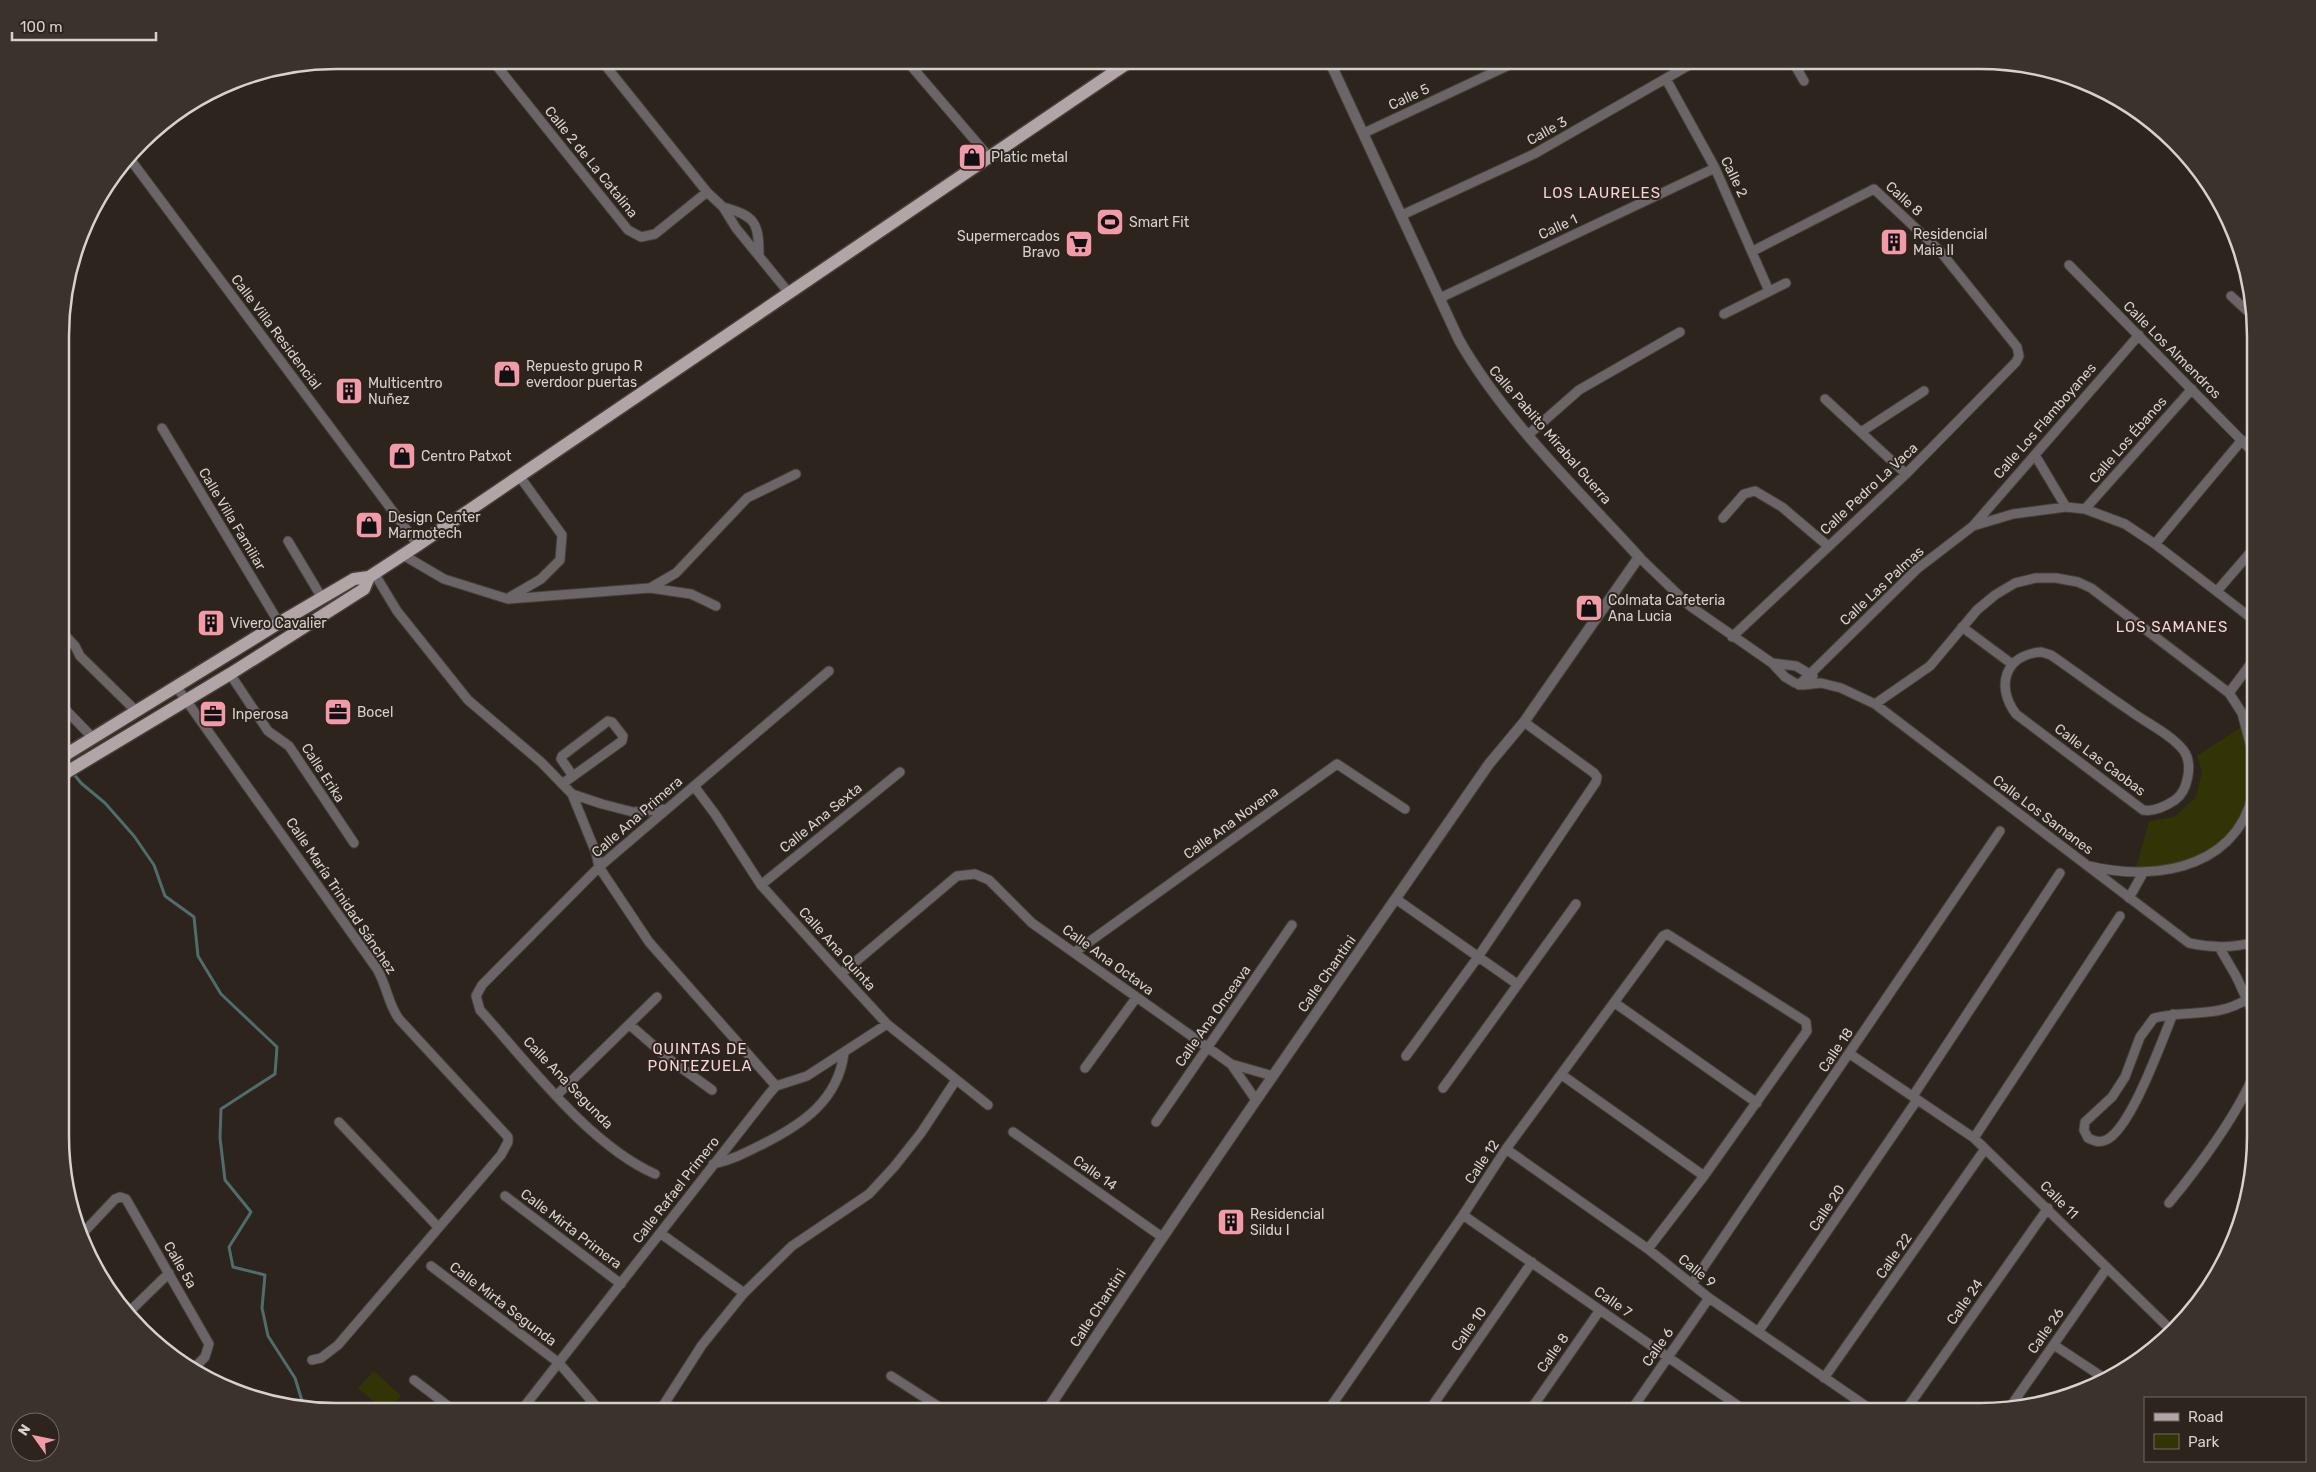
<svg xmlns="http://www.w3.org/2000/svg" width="2316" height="1472" font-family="Rubik,sans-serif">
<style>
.green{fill:#333406}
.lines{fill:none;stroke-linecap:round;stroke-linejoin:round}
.stream{stroke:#506d6c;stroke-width:3}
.minor-casing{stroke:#474039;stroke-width:11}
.tertiary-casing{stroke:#474039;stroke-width:12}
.primary-casing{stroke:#474039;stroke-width:15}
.minor{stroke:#6c6567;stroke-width:9}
.tertiary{stroke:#6c6567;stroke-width:10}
.primary{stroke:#b2a5a8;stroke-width:12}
.labels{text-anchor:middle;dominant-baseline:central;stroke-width:4;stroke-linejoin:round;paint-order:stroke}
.street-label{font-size:14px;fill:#d6d1cc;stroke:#2c241d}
.poi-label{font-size:14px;fill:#d6d1cc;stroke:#2c241d;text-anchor:start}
.neighbourhood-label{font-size:15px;letter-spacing:1px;fill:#f7d4d9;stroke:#2c241d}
.rim{fill:none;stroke:#d6d1cc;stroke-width:2.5}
</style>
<rect width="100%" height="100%" fill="#2c241d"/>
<!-- green -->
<path class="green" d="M 2246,724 L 2255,762 L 2255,775 L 2250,801 L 2228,841 L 2183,867 L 2135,872 L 2149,821 L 2174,817 L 2196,797 L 2202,772 L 2197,756 Z
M 374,1371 L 401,1396 L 386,1412 L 358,1388 Z"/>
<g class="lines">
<!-- stream -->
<path class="stream" d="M 73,773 L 81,783 L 105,803 L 134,836 L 154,865 L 165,896 L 194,917 L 198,956 L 221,994 L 277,1047 L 275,1074 L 221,1109 L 220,1138 L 225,1180 L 251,1212 L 229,1247 L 233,1267 L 265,1275 L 262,1308 L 268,1336 L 295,1378 L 303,1404 L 311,1408"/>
<!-- minor casing -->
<g class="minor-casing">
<path id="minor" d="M 492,60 L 628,230 L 641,237 L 655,234 L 707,192
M 601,60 L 707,192 L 723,207 L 736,228 L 789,293
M 906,60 L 989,157
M 1792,60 L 1804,81
M 1666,79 L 1715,168 L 1769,291
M 1364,133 L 1520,60
M 130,159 L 418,545
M 723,207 C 755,216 759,222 759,256
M 1402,215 L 1534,154 L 1698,60
M 2069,265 L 2255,454
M 2231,296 L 2255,318
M 1440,298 L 1715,168
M 1724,314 L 1786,283
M 1825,399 L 1906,474
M 162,428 L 279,623
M 1861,432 L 1924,391
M 1529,434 L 1579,390 L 1680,332
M 2035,455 L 2066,507
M 2085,509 L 2192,389
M 1723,518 L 1744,494 L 1755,491 L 1782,507 L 1828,546
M 1973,526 L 2139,335
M 288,541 L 322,598
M 2155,544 L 2242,440
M 403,555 L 444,579 L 508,599 L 650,588 L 676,573 L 747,498 L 796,474
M 1639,557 L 1690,606 L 1772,663 L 1785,677 L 1795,683 L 1803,685 L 1821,683 L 1841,688 L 1875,704 L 2189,943 C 2213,948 2232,948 2255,942
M 374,573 L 397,611 L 468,700 L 542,763 L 572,794 L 596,853 L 599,867 L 649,942 L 776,1086
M 650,588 L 691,594 L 716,606
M 2217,591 L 2249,554
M 510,597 L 541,579 L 560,560 L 562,535 L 520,477
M 1962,627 L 2012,664
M 62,632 L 75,646 L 80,656 L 136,711
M 1732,637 L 1906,474 L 2016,362 L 2019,356 L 2017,347 L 1940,251 L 1874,189 L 1753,251
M 2041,652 L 2051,655 C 2077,673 2102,692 2129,710 C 2146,723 2171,734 2184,751 C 2193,764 2188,791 2175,800 C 2166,806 2154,812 2143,810 L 2016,714 C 1995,686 2005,655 2041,652 Z
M 1772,663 L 1796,666 L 1813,676
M 230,674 L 268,731 L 289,746 L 354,843
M 1799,685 L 1917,569 L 1973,526 L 2013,514 L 2066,507 L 2085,509 L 2125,524 L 2155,544 L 2255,621
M 176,686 L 377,969 C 387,986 388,1004 399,1019 L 508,1137 L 508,1142 L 501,1155 L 338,1345 L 321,1358 L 312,1360
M 2229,693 L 2255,658
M 1875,704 L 1930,666 L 1977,610 L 1995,595 L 2015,583 L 2036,578 L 2056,578 L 2078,582 L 2091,588 L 2229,693 L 2242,713 L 2255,762
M 62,706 L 92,737
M 562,784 L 622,741 L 623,736 L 612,722 L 608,721 L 562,756 L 561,759 L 573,776
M 694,786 L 715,814 L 761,885 L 841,974 L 887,1024 L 988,1105
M 572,794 L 602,804 L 633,812 L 667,809
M 2089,866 C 2160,883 2246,866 2255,780
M 761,885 L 900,772
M 2129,898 L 2143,873
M 1396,899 L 1517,984
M 2219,947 L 2236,976 L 2255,1017
M 1075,952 L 1337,764 L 1405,809
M 841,974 L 957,876 L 975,874 L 989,880 L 1032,923 L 1231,1064 L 1256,1100
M 1615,1003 L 1757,1103
M 2173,1014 C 2162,1040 2131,1129 2106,1140 C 2099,1143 2094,1141 2088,1138 L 2084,1130 L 2085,1122 L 2112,1097 L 2125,1077 L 2140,1037 L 2154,1018 C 2186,1010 2219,1018 2247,999
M 630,1025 L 669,1059 L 712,1090
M 1850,1054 L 1974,1138 L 2173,1332
M 1406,1056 L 1478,957 L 1596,782 L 1597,777 L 1594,773 L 1524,722
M 1231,1064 L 1273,1076
M 1085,1068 L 1136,998
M 1562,1075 L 1704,1176
M 1443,1088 L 1576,904
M 557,1095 L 657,997
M 1913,1096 L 2060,873
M 339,1122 L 438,1227
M 1156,1122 L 1292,925
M 1013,1132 L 1162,1237
M 1974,1138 L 2120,916
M 1506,1149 L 1648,1249 L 1709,1298 L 1873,1411
M 713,1164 C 732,1160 747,1152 763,1144 C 803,1124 838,1100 844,1053
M 655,1174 C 589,1145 528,1063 480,1010 L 476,996 L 482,985 L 599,867 L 829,671
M 505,1196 L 621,1284
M 2169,1203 C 2198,1168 2238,1114 2255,1072
M 1463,1215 L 1747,1412
M 83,1233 L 115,1199 L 120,1197 L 126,1199 L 209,1344 L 205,1357 L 192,1370
M 660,1233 L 744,1293
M 431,1266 L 559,1363 L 601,1412
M 1692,1284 L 2000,831
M 127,1314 L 169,1273
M 1758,1332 L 1917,1100
M 2054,1345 L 2107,1380
M 891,1376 L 947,1412
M 1824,1378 L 1985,1149
M 414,1380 L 456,1412
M 2008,1410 L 2107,1268
M 1905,1411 L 2048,1208
M 520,1412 L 769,1094 L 776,1086 L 807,1076 L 887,1024
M 659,1412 L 702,1345 L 744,1293 L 792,1246 L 869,1194 L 894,1167 L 921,1133 L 956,1080
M 1327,1412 L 1463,1215 L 1506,1149 L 1663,936 L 1667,934 L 1806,1022 L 1807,1031 L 1704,1176 L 1648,1249
M 1428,1412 L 1532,1262
M 1529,1412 L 1600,1310
M 1630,1412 L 1709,1298"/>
</g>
<!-- tertiary casing -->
<g class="tertiary-casing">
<path id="tertiary" d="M 1046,1412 C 1190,1193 1340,979 1489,764 L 1524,722 L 1639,557 C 1578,490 1504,419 1459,340 L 1329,60"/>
</g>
<!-- primary casing -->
<g class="primary-casing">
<path id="primary" d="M 62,757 L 279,623 L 354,579 L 369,577 L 418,545 L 1132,60
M 62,775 L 230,674 L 364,589 L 369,577"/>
</g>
<!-- minor -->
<use href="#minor" class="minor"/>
<!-- tertiary -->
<use href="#tertiary" class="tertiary"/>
<!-- primary -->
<use href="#primary" class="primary"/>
</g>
<!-- icons -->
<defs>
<g id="shop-square" transform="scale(1.4375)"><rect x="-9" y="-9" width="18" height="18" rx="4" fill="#f39aa9" stroke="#2c241d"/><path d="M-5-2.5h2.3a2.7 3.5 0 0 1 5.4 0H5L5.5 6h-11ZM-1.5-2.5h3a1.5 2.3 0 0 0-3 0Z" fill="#111"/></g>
<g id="stadium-square" transform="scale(1.4375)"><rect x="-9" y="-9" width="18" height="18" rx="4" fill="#f39aa9" stroke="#2c241d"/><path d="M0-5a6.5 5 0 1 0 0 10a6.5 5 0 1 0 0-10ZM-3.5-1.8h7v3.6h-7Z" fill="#111"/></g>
<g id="building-square" transform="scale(1.4375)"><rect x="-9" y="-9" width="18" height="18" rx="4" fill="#f39aa9" stroke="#2c241d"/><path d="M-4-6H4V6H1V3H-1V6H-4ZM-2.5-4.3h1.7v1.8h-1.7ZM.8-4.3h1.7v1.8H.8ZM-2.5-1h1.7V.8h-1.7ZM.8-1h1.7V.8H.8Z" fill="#111"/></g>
<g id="supermarket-square" transform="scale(1.4375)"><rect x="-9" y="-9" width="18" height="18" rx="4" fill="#f39aa9" stroke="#2c241d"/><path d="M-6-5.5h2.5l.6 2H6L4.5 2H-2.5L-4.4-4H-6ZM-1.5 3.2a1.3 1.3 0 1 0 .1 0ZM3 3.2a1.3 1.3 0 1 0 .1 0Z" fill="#111"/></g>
<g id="office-square" transform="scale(1.4375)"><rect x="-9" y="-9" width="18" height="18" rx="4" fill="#f39aa9" stroke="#2c241d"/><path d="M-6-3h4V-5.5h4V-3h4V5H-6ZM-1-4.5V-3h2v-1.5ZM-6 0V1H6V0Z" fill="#111"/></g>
</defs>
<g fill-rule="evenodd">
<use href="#shop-square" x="972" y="157"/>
<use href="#stadium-square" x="1110" y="222"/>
<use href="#building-square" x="1894" y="242"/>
<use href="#supermarket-square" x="1079" y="244"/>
<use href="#shop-square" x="507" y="374"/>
<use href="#building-square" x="349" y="391"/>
<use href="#shop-square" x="402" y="456"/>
<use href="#shop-square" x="369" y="525"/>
<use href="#shop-square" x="1589" y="608"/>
<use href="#building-square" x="211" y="623"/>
<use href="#office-square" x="338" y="712"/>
<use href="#office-square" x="213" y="714"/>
<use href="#building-square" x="1231" y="1222"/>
</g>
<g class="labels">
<!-- street labels -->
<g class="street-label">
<text transform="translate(1409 97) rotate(-25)">Calle 5</text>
<text transform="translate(1547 131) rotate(-29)">Calle 3</text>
<text transform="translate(591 162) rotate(51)">Calle 2 de La Catalina</text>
<text transform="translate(1734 177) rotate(64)">Calle 2</text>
<text transform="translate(1904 199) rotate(42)">Calle 8</text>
<text transform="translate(1558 227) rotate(-25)">Calle 1</text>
<text transform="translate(276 332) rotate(53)">Calle Villa Residencial</text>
<text transform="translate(2172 350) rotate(45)">Calle Los Almendros</text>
<text transform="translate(2045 421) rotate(-49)">Calle Los Flamboyanes</text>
<text transform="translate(1550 435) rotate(49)">Calle Pablito Mirabal Guerra</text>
<text transform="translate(2128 440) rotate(-49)">Calle Los Ébanos</text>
<text transform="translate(1869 489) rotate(-43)">Calle Pedro La Vaca</text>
<text transform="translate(232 519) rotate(59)">Calle Villa Familiar</text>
<text transform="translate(1882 586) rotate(-43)">Calle Las Palmas</text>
<text transform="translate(2100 760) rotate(37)">Calle Las Caobas</text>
<text transform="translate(323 773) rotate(57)">Calle Erika</text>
<text transform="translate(2043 815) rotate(37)">Calle Los Samanes</text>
<text transform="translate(637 817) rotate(-41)">Calle Ana Primera</text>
<text transform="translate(821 818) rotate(-39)">Calle Ana Sexta</text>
<text transform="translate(1231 823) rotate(-36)">Calle Ana Novena</text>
<text transform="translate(341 896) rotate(56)">Calle María Trinidad Sánchez</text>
<text transform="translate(837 949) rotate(48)">Calle Ana Quinta</text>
<text transform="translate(1108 960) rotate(36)">Calle Ana Octava</text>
<text transform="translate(1327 974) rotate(-55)">Calle Chantini</text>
<text transform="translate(1213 1016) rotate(-55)">Calle Ana Onceava</text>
<text transform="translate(1836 1050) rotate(-56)">Calle 18</text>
<text transform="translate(568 1083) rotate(46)">Calle Ana Segunda</text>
<text transform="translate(1482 1162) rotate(-56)">Calle 12</text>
<text transform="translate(1095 1173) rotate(35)">Calle 14</text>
<text transform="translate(676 1190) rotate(-52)">Calle Rafael Primero</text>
<text transform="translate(2059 1200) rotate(45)">Calle 11</text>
<text transform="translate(1827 1208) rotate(-56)">Calle 20</text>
<text transform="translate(571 1229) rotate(37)">Calle Mirta Primera</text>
<text transform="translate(1894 1256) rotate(-55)">Calle 22</text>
<text transform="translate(180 1265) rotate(60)">Calle 5a</text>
<text transform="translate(1697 1271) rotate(39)">Calle 9</text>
<text transform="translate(1613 1302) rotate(35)">Calle 7</text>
<text transform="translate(1965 1302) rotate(-55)">Calle 24</text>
<text transform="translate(503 1304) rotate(37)">Calle Mirta Segunda</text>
<text transform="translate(1098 1308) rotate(-57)">Calle Chantini</text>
<text transform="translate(1469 1329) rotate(-55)">Calle 10</text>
<text transform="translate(2046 1331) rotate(-55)">Calle 26</text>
<text transform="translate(1658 1347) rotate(-55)">Calle 6</text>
<text transform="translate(1553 1353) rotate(-55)">Calle 8</text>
</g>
<!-- poi labels -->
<g class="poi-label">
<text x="991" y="157">Platic metal</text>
<text x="1129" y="222">Smart Fit</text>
<text x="1913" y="234">Residencial<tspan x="1913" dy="16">Maia II</tspan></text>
<text x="1060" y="236" text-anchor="end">Supermercados<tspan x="1060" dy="16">Bravo</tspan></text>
<text x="526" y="366">Repuesto grupo R<tspan x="526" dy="16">everdoor puertas</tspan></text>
<text x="368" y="383">Multicentro<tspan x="368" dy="16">Nuñez</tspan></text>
<text x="421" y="456">Centro Patxot</text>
<text x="388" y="517">Design Center<tspan x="388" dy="16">Marmotech</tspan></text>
<text x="1608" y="600">Colmata Cafeteria<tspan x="1608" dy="16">Ana Lucia</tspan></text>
<text x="230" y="623">Vivero Cavalier</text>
<text x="357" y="712">Bocel</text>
<text x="232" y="714">Inperosa</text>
<text x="1250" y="1214">Residencial<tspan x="1250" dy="16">Sildu I</tspan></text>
</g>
<!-- neighbourhood labels -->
<g class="neighbourhood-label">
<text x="1602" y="193">LOS LAURELES</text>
<text x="2172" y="627">LOS SAMANES</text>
<text x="700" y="1049">QUINTAS DE<tspan x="700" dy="17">PONTEZUELA</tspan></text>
</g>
</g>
<!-- crop -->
<path d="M0 0H2316V1472H0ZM336 69H1980A267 267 0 0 1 2247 336V1136A267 267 0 0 1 1980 1403H336A267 267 0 0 1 69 1136V336A267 267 0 0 1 336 69Z" fill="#3a322b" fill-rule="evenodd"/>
<path class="rim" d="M336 69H1980A267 267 0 0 1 2247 336V1136A267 267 0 0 1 1980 1403H336A267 267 0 0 1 69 1136V336A267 267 0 0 1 336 69Z"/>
<!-- legend -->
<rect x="2144" y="1397" width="162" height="65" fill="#2c241d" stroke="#706963"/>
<rect x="2154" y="1413" width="25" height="8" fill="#b2a5a8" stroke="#706963"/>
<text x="2188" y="1422" font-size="15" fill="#d6d1cc">Road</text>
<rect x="2154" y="1434" width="25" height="15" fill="#333406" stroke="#706963"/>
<text x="2188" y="1447" font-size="15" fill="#d6d1cc">Park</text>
<!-- north arrow -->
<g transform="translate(35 1437) rotate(303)"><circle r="24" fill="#2c241d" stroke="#706963"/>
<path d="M0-4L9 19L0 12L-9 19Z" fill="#f39aa9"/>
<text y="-8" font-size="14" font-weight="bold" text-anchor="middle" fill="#d6d1cc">N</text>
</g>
<!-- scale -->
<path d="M12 32v8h144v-8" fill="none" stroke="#d6d1cc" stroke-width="2.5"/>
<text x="20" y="32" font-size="15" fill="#d6d1cc" stroke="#2c241d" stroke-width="4" paint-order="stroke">100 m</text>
</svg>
